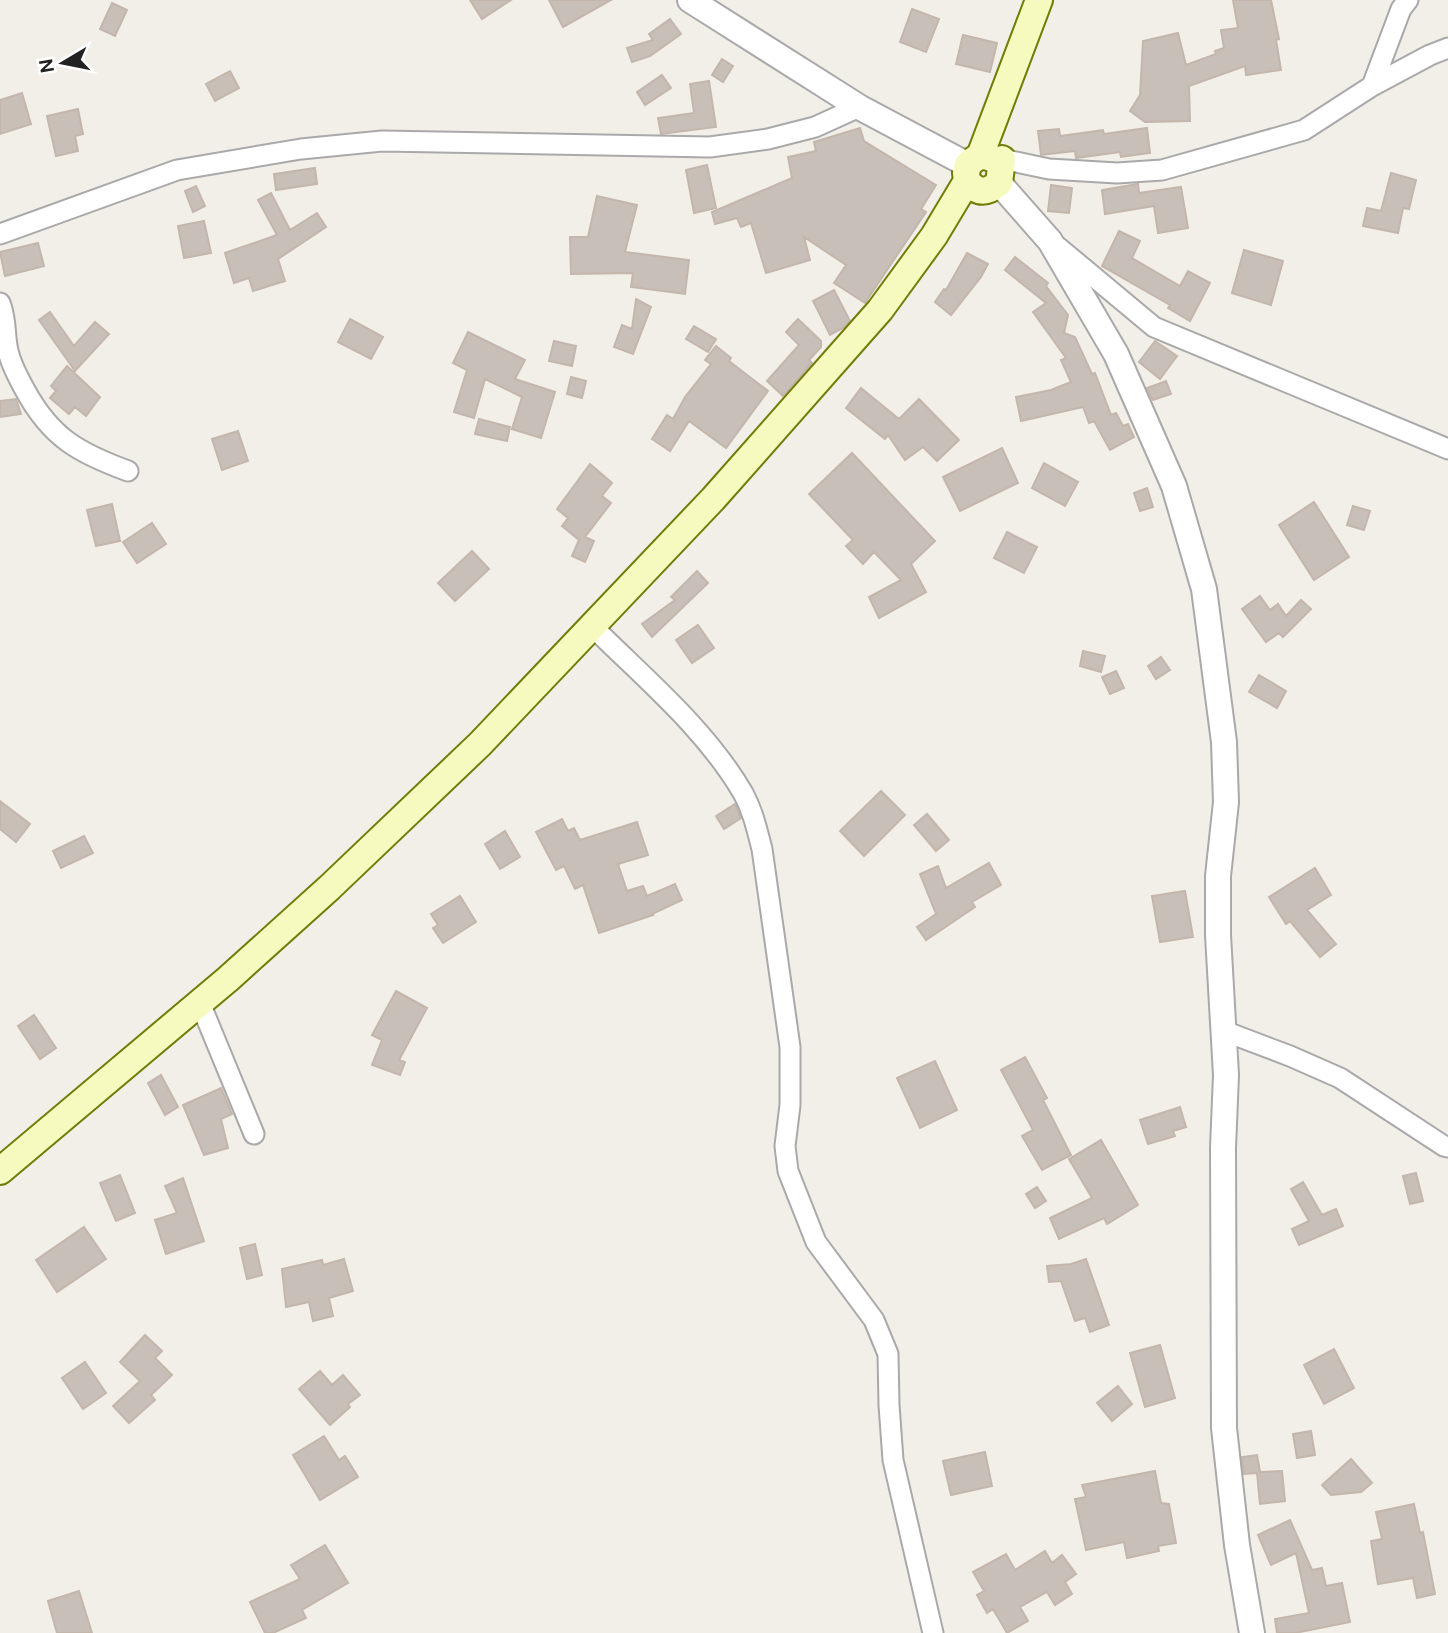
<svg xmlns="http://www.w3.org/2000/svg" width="1448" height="1633" font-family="'DM Sans',sans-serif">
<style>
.building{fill:#c7bfb8;stroke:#c4b6ab;stroke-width:2}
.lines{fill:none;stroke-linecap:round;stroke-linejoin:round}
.minor-casing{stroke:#a9a9a9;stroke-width:23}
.tertiary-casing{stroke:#a9a9a9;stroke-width:28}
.secondary-casing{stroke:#707d05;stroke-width:30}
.minor{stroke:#fff;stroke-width:19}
.tertiary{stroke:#fff;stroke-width:24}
.secondary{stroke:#f7fabf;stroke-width:26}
</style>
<rect width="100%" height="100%" fill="#f2efe9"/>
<!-- building -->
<path class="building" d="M 470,0 L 511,0 L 482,19 Z
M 549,0 L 611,0 L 563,27 Z
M 1233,0 L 1271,0 L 1279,39 L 1276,40 L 1281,70 L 1246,75 L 1245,66 L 1189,86 L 1190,121 L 1145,122 L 1130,111 L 1140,95 L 1143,41 L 1178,33 L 1186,65 L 1216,54 L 1215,51 L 1224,48 L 1221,30 L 1238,28 Z
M 112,3 L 127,10 L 115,36 L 100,29 Z
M 912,9 L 939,19 L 926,52 L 900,42 Z
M 670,19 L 681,34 L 650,56 L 632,62 L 627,48 L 653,40 L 649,34 Z
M 963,35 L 997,43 L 990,72 L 956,64 Z
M 722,59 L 733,66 L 723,82 L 712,75 Z
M 230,71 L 239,88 L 215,101 L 206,84 Z
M 662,75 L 671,88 L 645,105 L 637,92 Z
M 709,81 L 716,127 L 661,134 L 658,118 L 694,113 L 690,84 Z
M 22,93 L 31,124 L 0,134 L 0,100 Z
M 78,109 L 83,134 L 75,136 L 78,151 L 56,156 L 47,116 Z
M 860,128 L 864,141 L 936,185 L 921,209 L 926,212 L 865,303 L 834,283 L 846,265 L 804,237 L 810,260 L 766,273 L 751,223 L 741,227 L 737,218 L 715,224 L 712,212 L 792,178 L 788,157 L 816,151 L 814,142 Z
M 1147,128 L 1150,153 L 1121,157 L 1120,152 L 1076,158 L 1075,151 L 1041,155 L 1038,131 L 1059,129 L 1060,136 L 1103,130 L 1104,134 Z
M 707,165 L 716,208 L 694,213 L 686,170 Z
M 315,168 L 317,184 L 276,190 L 274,174 Z
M 1391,173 L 1416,180 L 1409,209 L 1403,208 L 1398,233 L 1363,226 L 1367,208 L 1381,211 Z
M 1138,184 L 1139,193 L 1181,187 L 1188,228 L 1158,233 L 1154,206 L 1105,214 L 1102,190 Z
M 1051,185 L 1072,188 L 1069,213 L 1048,211 Z
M 196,186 L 205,206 L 193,212 L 185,191 Z
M 271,193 L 290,230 L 317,213 L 326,227 L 278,259 L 285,281 L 253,291 L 249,278 L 234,283 L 225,253 L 277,235 L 258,200 Z
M 597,196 L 637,205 L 625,252 L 689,260 L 685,294 L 631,287 L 633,273 L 571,274 L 570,237 L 588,237 Z
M 204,221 L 211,253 L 184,258 L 178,226 Z
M 1119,231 L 1140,241 L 1132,258 L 1180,286 L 1188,271 L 1210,283 L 1190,321 L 1168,308 L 1170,305 L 1102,266 Z
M 38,243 L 44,266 L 5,276 L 0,252 Z
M 1244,250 L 1283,261 L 1271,305 L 1232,293 Z
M 967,253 L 988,264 L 981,277 L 951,315 L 935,302 L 944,289 L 946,290 Z
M 1015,257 L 1048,283 L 1046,286 L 1068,315 L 1064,333 L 1075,337 L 1092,374 L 1095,373 L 1111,415 L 1116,413 L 1123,426 L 1128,424 L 1134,437 L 1110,450 L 1094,421 L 1089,423 L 1083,407 L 1021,421 L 1016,397 L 1051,390 L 1071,382 L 1061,360 L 1066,358 L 1033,312 L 1046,303 L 1005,270 Z
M 834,290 L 850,321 L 843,328 L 830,335 L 813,301 Z
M 636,299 L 651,307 L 633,354 L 614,347 L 622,325 L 632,329 Z
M 50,312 L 74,346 L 95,322 L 109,334 L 75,371 L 39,320 Z
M 350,319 L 383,337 L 371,359 L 338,342 Z
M 798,319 L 821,341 L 821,347 L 809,360 L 812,363 L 783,396 L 767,381 L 799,345 L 786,332 Z
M 694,326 L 716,339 L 708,352 L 686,339 Z
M 468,332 L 525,360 L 515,379 L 555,392 L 541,438 L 512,429 L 522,397 L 485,379 L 474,418 L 454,412 L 467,370 L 453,363 Z
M 554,341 L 576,346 L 572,366 L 549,361 Z
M 1155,341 L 1177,356 L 1160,379 L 1139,362 Z
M 716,346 L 731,358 L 729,361 L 768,391 L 726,448 L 689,421 L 670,451 L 652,439 L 667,415 L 673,419 L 685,397 L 711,364 L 705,360 Z
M 67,366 L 100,397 L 86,416 L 75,407 L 69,414 L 50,398 L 56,391 L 51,386 Z
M 571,377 L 586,381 L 582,398 L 567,394 Z
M 1166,381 L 1171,394 L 1153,400 L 1147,388 Z
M 861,388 L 899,419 L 919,399 L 959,440 L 937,461 L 923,447 L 905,460 L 888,435 L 885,439 L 846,408 Z
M 16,399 L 21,414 L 0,417 L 0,401 Z
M 479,419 L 510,427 L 507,441 L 475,434 Z
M 238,431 L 248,461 L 222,470 L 212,439 Z
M 1002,448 L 1018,483 L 960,511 L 943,477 Z
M 852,453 L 935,541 L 911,564 L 926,592 L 879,618 L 869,597 L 901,580 L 874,552 L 863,564 L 846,546 L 853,540 L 809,494 Z
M 1044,463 L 1078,482 L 1065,506 L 1032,488 Z
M 590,464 L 612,483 L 602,496 L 611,503 L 585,537 L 594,541 L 585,562 L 572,556 L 579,540 L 562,526 L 568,518 L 557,509 Z
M 1147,488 L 1153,507 L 1140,511 L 1134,493 Z
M 1314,502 L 1349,557 L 1314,580 L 1279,525 Z
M 112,504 L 120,541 L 96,546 L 87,510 Z
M 1353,506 L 1370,511 L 1364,530 L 1347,525 Z
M 152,523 L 166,544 L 137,563 L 123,542 Z
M 1007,532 L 1037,547 L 1024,573 L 994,558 Z
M 472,551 L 489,569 L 455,601 L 438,583 Z
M 697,571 L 708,583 L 652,637 L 642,624 L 675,600 L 671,597 Z
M 1260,596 L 1270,610 L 1278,604 L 1286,616 L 1301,600 L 1311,609 L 1283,637 L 1279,633 L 1266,642 L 1242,609 Z
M 698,625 L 714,648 L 692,663 L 676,640 Z
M 1083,651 L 1105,656 L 1101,672 L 1080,666 Z
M 1161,657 L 1170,670 L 1156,679 L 1148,666 Z
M 1116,671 L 1124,688 L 1110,694 L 1102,677 Z
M 1259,675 L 1286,691 L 1277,708 L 1249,692 Z
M 881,791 L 905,815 L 864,856 L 840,831 Z
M 0,801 L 30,824 L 16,842 L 0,829 Z
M 735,804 L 741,818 L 724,829 L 716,816 Z
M 927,814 L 949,840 L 936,851 L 914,825 Z
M 562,819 L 568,831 L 574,828 L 580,840 L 637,822 L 648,855 L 618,864 L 627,891 L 643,886 L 647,896 L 675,884 L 682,900 L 652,914 L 653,915 L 599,933 L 583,885 L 575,889 L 564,866 L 556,870 L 536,832 Z
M 505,831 L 520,857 L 500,869 L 485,844 Z
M 84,836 L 93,853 L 61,868 L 53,851 Z
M 989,863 L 1001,885 L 972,902 L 975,907 L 926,940 L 917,927 L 936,914 L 920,874 L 938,866 L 946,888 Z
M 1315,868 L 1331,895 L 1307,910 L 1336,944 L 1320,957 L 1290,921 L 1286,924 L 1269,897 Z
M 1185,891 L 1193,937 L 1160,942 L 1152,896 Z
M 460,896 L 476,922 L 443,943 L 433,928 L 438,925 L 431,914 Z
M 396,991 L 427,1008 L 399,1060 L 405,1062 L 400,1075 L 372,1065 L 382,1040 L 372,1035 Z
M 34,1015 L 56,1048 L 40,1059 L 18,1026 Z
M 1025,1057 L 1047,1098 L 1043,1100 L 1071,1155 L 1042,1170 L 1022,1136 L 1033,1130 L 1001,1070 Z
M 935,1061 L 957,1110 L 920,1128 L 897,1078 Z
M 161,1075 L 178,1107 L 165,1115 L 148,1083 Z
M 221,1088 L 232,1114 L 221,1119 L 228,1148 L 204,1155 L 183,1105 Z
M 1180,1107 L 1186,1127 L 1173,1131 L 1175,1136 L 1148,1144 L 1140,1120 Z
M 1101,1140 L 1138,1205 L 1107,1224 L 1104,1218 L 1059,1239 L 1050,1218 L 1092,1198 L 1069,1159 Z
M 1416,1173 L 1423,1201 L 1410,1204 L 1403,1176 Z
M 120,1175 L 135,1213 L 116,1221 L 100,1183 Z
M 183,1178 L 204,1241 L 166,1254 L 155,1220 L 177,1213 L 165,1186 Z
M 1303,1182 L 1322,1215 L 1336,1209 L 1343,1226 L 1299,1245 L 1292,1229 L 1309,1221 L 1291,1189 Z
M 1037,1187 L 1046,1201 L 1035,1208 L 1026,1194 Z
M 84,1227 L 106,1259 L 57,1292 L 36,1260 Z
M 255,1244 L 262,1275 L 247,1279 L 240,1248 Z
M 344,1259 L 353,1291 L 329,1298 L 333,1316 L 313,1321 L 309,1302 L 286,1307 L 282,1269 L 322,1260 L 323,1265 Z
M 1086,1259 L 1109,1325 L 1090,1332 L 1085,1318 L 1075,1321 L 1061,1281 L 1049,1282 L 1047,1266 L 1071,1264 Z
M 145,1335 L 162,1351 L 155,1358 L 172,1375 L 151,1395 L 155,1400 L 129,1423 L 113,1406 L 140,1381 L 120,1362 Z
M 1160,1345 L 1175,1398 L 1145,1407 L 1130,1353 Z
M 1334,1349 L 1354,1388 L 1324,1404 L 1304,1365 Z
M 85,1362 L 106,1393 L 83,1409 L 62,1378 Z
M 320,1371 L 332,1385 L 343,1375 L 360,1395 L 348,1404 L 350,1407 L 330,1425 L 299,1389 Z
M 1118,1386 L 1132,1404 L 1112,1421 L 1097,1403 Z
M 1311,1431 L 1315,1455 L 1297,1458 L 1293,1434 Z
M 324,1436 L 339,1460 L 345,1456 L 358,1477 L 320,1500 L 293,1455 Z
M 985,1452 L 992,1486 L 951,1495 L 943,1461 Z
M 1257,1455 L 1260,1472 L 1282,1471 L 1285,1501 L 1260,1504 L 1257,1473 L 1244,1474 L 1242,1457 Z
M 1351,1459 L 1372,1483 L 1361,1492 L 1331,1495 L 1322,1485 Z
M 1155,1471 L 1161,1503 L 1169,1504 L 1176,1543 L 1158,1546 L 1159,1551 L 1127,1558 L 1124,1542 L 1086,1550 L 1075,1499 L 1086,1497 L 1082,1485 Z
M 1414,1504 L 1420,1533 L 1423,1532 L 1435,1594 L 1417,1598 L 1413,1578 L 1378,1584 L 1371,1541 L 1382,1539 L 1376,1512 Z
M 1290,1520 L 1312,1570 L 1322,1568 L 1326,1586 L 1342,1583 L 1350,1622 L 1295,1633 L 1277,1633 L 1275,1619 L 1309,1613 L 1296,1553 L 1271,1565 L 1258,1535 Z
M 325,1545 L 348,1583 L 302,1610 L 306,1618 L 273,1633 L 265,1633 L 250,1602 L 300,1579 L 291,1565 Z
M 1045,1551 L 1052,1563 L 1062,1555 L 1076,1574 L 1065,1582 L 1072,1594 L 1055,1605 L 1047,1592 L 1020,1607 L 1028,1621 L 1007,1633 L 993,1609 L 987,1613 L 977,1595 L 984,1591 L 973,1572 L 1006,1554 L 1015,1570 Z
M 79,1591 L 92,1633 L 57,1633 L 48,1601 Z"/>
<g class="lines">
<!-- minor casing -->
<g class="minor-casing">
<path id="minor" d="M 1372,86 L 1401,9 L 1408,0
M 1002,159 L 1049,169 L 1117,173 L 1162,170 L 1304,130 L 1372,86 L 1430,55 L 1448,48
M 0,234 L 177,170 L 301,149 L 382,141 L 710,147 L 768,139 L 815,127 L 859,107
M 1058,247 L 1154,327 L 1448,449
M 0,303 C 7,321 4,333 8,351 C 11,365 18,377 25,390 C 51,438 79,453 128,471
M 592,626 C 645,679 705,728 743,793 C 753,811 757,830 762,849 L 790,1047 L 790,1105 L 785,1146 L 788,1171 L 816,1242 L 874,1320 L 888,1354 L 889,1405 L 893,1460 L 933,1633
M 200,1003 L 254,1134
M 1224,1031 L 1290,1056 L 1340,1078 L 1444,1146 L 1448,1147"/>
</g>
<!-- tertiary casing -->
<g class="tertiary-casing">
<path id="tertiary" d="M 690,0 L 859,107 L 968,165
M 999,183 L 1050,241 L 1116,354 L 1174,486 L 1204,589 L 1224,742 L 1226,802 L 1218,876 L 1218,935 L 1226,1075 L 1223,1148 L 1224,1428 L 1237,1545 L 1252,1633"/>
</g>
<!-- secondary casing -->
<g class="secondary-casing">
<path id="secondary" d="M 980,156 L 1039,0
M 0,1171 L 228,979 L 329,888 L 480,744 L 713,499 L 880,310 L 934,236 L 967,181 L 966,173 L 968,165 C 978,154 986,154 998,162 L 1002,159 L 999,183 C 987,193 978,194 967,181"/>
</g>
<!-- minor -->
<use href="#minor" class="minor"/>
<!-- tertiary -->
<use href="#tertiary" class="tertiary"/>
<!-- secondary -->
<use href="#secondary" class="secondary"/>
</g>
<!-- north arrow -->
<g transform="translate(63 63) rotate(260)" stroke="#ffffff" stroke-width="5" paint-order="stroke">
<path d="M0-5L12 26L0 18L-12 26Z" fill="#222222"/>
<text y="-10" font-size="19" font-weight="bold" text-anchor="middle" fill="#222222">N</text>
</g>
</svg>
